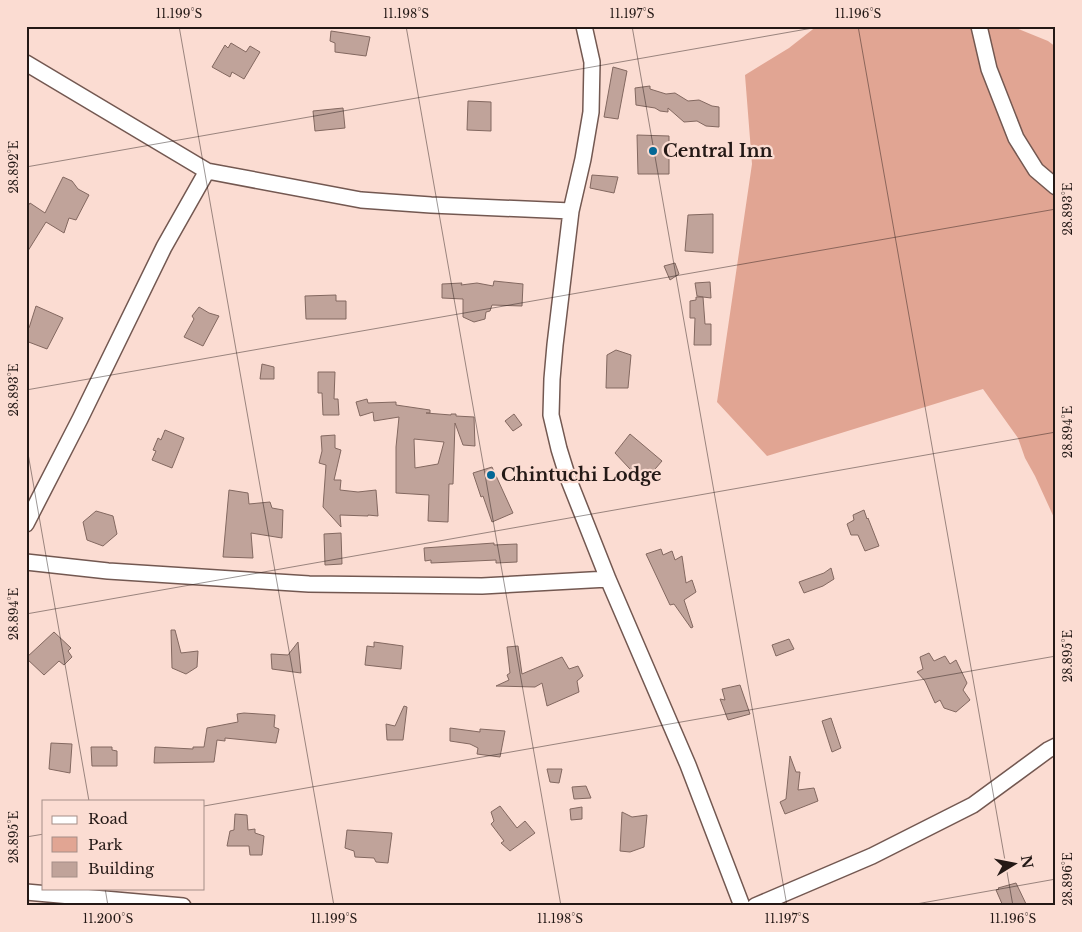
<svg xmlns="http://www.w3.org/2000/svg" width="1082" height="932" font-family="'Libre Baskerville',serif">
<style>
.green{fill:#e1a593}
.building{fill:#c0a39a;stroke:#836860;fill-rule:evenodd}
.lines{fill:none;stroke-linecap:round;stroke-linejoin:round}
.street-casing{stroke:#735851;stroke-width:18}
.street{stroke:#fff;stroke-width:15}
.ticks{fill:none;stroke:#241916;stroke-width:1;stroke-opacity:0.45}
.poi-dot{fill:#046896;stroke:#fbdcd2;stroke-width:2}
.labels{text-anchor:middle;dominant-baseline:central;stroke-width:4.5;stroke-linejoin:round;paint-order:stroke}
.poi-label{font-size:18px;font-weight:bold;fill:#241916;stroke:#fbdcd2;text-anchor:start}
.neatline{fill:none;stroke:#241916;stroke-width:2}
.ticks-label{font-size:12px;text-anchor:middle;fill:#241916}
</style>
<rect width="100%" height="100%" fill="#fbdcd2"/>
<!-- green -->
<path class="green" d="M 817,26 L 1011,26 L 1048,41 L 1056,47 L 1056,522 L 1035,476 L 1025,458 L 1018,438 L 983,389 L 767,456 L 717,402 L 752,164 L 745,75 L 789,48 Z"/>
<!-- building -->
<path class="building" d="M 331,31 L 370,37 L 366,56 L 335,52 L 335,43 L 330,41 Z
M 231,43 L 246,52 L 250,46 L 260,52 L 244,79 L 232,72 L 230,77 L 212,67 L 225,45 L 228,48 Z
M 613,67 L 627,71 L 618,119 L 604,117 Z
M 650,86 L 650,89 L 666,94 L 675,93 L 688,101 L 699,100 L 712,106 L 719,107 L 719,127 L 706,126 L 697,121 L 684,122 L 668,108 L 668,112 L 660,111 L 655,108 L 636,105 L 635,88 Z
M 468,101 L 491,102 L 491,131 L 467,130 Z
M 343,108 L 345,128 L 315,131 L 313,111 Z
M 637,135 L 669,136 L 669,174 L 638,174 Z
M 592,175 L 618,177 L 614,193 L 590,188 Z
M 63,177 L 72,181 L 78,189 L 89,195 L 76,220 L 69,218 L 64,233 L 46,222 L 26,254 L 26,209 L 30,203 L 45,213 Z
M 713,214 L 713,253 L 685,251 L 688,215 Z
M 675,263 L 679,274 L 670,280 L 664,266 Z
M 494,281 L 523,284 L 522,306 L 492,305 L 490,311 L 486,312 L 485,319 L 474,322 L 463,317 L 463,299 L 442,298 L 442,284 L 462,283 L 461,285 L 477,283 L 493,286 Z
M 710,282 L 711,298 L 703,297 L 705,324 L 711,324 L 711,345 L 694,345 L 695,318 L 690,318 L 690,301 L 696,300 L 696,297 L 703,297 L 697,296 L 695,283 Z
M 336,295 L 336,301 L 346,301 L 346,319 L 306,319 L 305,296 Z
M 36,306 L 63,318 L 47,349 L 26,341 L 26,327 L 29,328 Z
M 199,307 L 209,313 L 219,316 L 203,346 L 184,337 L 194,319 L 192,316 Z
M 616,350 L 631,355 L 628,388 L 606,388 L 607,355 Z
M 262,364 L 274,367 L 274,379 L 260,379 Z
M 318,372 L 335,372 L 334,399 L 338,399 L 339,415 L 323,415 L 322,393 L 318,393 Z
M 367,399 L 368,403 L 396,402 L 396,405 L 430,410 L 430,413 L 426,413 L 451,415 L 451,414 L 456,414 L 456,416 L 474,417 L 475,446 L 463,445 L 455,423 L 453,484 L 449,484 L 448,522 L 428,521 L 429,495 L 396,493 L 396,447 L 399,417 L 374,421 L 373,412 L 360,416 L 356,402 ZM 414,439 L 444,442 L 438,464 L 415,468 Z
M 514,414 L 522,425 L 513,431 L 505,421 Z
M 165,430 L 184,438 L 172,468 L 152,460 L 156,451 L 153,450 L 158,438 L 161,440 Z
M 630,434 L 662,461 L 643,483 L 615,453 Z
M 335,435 L 335,448 L 341,450 L 334,480 L 341,480 L 340,490 L 358,492 L 376,490 L 378,516 L 368,515 L 368,516 L 340,515 L 341,527 L 323,507 L 326,465 L 319,463 L 322,451 L 321,436 Z
M 492,467 L 513,513 L 492,522 L 483,496 L 481,497 L 473,473 Z
M 229,490 L 248,493 L 249,504 L 270,502 L 272,508 L 283,510 L 282,538 L 251,533 L 253,558 L 223,557 Z
M 864,510 L 867,519 L 868,518 L 879,546 L 865,551 L 858,535 L 851,535 L 847,524 L 854,520 L 853,515 Z
M 96,511 L 113,516 L 117,534 L 103,546 L 87,540 L 83,522 Z
M 341,533 L 342,564 L 325,565 L 324,534 Z
M 494,543 L 494,545 L 517,544 L 517,562 L 496,563 L 496,560 L 431,563 L 431,560 L 425,561 L 424,548 Z
M 661,549 L 663,555 L 672,551 L 675,560 L 682,556 L 686,583 L 692,580 L 696,592 L 684,600 L 693,627 L 691,628 L 674,604 L 670,605 L 646,554 Z
M 831,568 L 834,579 L 823,586 L 804,593 L 799,582 L 824,573 Z
M 171,630 L 175,630 L 181,653 L 198,651 L 197,667 L 186,674 L 172,668 Z
M 54,632 L 71,648 L 68,651 L 72,657 L 64,665 L 59,661 L 44,675 L 26,658 Z
M 789,639 L 794,649 L 776,656 L 772,645 Z
M 298,642 L 301,673 L 272,669 L 271,654 L 288,655 Z
M 374,642 L 403,646 L 401,669 L 365,665 L 367,646 L 374,647 Z
M 518,646 L 522,674 L 562,657 L 569,669 L 578,666 L 583,676 L 577,681 L 579,692 L 547,706 L 542,683 L 535,687 L 496,686 L 509,680 L 507,675 L 510,673 L 507,647 Z
M 929,653 L 934,661 L 945,656 L 950,664 L 956,660 L 967,683 L 963,690 L 970,700 L 956,712 L 944,708 L 940,700 L 935,703 L 925,681 L 917,672 L 923,669 L 920,657 Z
M 740,685 L 750,714 L 728,720 L 720,699 L 725,700 L 722,689 Z
M 404,706 L 407,707 L 403,740 L 387,740 L 386,724 L 395,726 Z
M 244,713 L 275,715 L 274,727 L 279,729 L 276,743 L 225,738 L 225,741 L 217,740 L 214,762 L 154,763 L 155,747 L 193,749 L 193,747 L 204,747 L 207,728 L 238,722 L 237,714 Z
M 831,718 L 841,748 L 832,752 L 822,721 Z
M 450,728 L 480,732 L 480,729 L 505,731 L 500,757 L 477,754 L 478,748 L 470,744 L 450,741 Z
M 51,743 L 72,744 L 70,773 L 49,769 Z
M 91,747 L 112,747 L 112,750 L 117,751 L 117,766 L 92,766 Z
M 790,756 L 796,772 L 800,772 L 798,790 L 814,788 L 818,801 L 785,814 L 780,802 L 786,799 Z
M 547,769 L 562,769 L 559,783 L 550,782 Z
M 586,786 L 591,798 L 574,799 L 572,787 Z
M 500,806 L 517,828 L 525,821 L 535,833 L 510,851 L 501,843 L 504,841 L 491,824 L 494,821 L 491,812 Z
M 582,807 L 582,819 L 571,820 L 570,809 Z
M 622,812 L 632,817 L 647,815 L 644,847 L 630,852 L 620,851 Z
M 235,814 L 247,815 L 248,830 L 255,829 L 255,833 L 264,836 L 262,855 L 250,855 L 249,846 L 227,846 L 230,831 L 234,830 Z
M 347,830 L 392,833 L 388,863 L 376,862 L 374,858 L 355,857 L 354,851 L 345,848 Z
M 1016,883 L 1027,906 L 1003,906 L 996,890 L 999,889 L 998,888 Z"/>
<g class="lines">
<!-- street casing -->
<g class="street-casing">
<path id="street" d="M 584,26 L 592,62 L 591,112 L 583,159 L 571,211 L 555,345 L 552,379 L 551,415 L 559,449 L 568,478 L 608,579 L 688,765 L 742,906
M 979,26 L 989,69 L 1016,138 L 1036,170 L 1056,187
M 26,63 L 207,171
M 26,524 L 80,419 L 164,247 L 207,171 L 361,200 L 431,205 L 571,211
M 26,562 L 108,571 L 309,584 L 482,586 L 608,579
M 26,892 L 183,906
M 755,906 L 872,856 L 973,805 L 1048,750 L 1056,746"/>
</g>
<!-- street -->
<use href="#street" class="street"/>
</g>
<!-- ticks -->
<path class="ticks" d="M 179,26 L 334,906M 406,26 L 561,906M 632,26 L 787,906M 858,26 L 1013,906M 26,167 L 824,26M 26,390 L 1056,209M 26,442 L 89,801M 26,614 L 1056,432M 204,806 L 1056,656M 26,837 L 44,834M 105,888 L 108,906M 905,906 L 1056,879"/>
<!-- markers -->
<g class="poi-dot">
<circle cx="653" cy="151" r="5"/>
<circle cx="491" cy="475" r="5"/>
</g>
<g class="labels">
<!-- poi labels -->
<g class="poi-label">
<text x="663" y="151">Central Inn</text>
<text x="501" y="475">Chintuchi Lodge</text>
</g>
</g>
<!-- border -->
<rect width="1082" height="932" fill="none" stroke="#fbdcd2" stroke-width="55"/>
<!-- legend -->
<rect x="42" y="800" width="162" height="90" fill="#fbdcd2" stroke="#a58e87"/>
<rect x="52" y="816" width="25" height="8" fill="#ffffff" stroke="#a58e87"/>
<text x="88" y="824" font-size="15" fill="#241916">Road</text>
<rect x="52" y="837" width="25" height="15" fill="#e1a593" stroke="#a58e87"/>
<text x="88" y="850" font-size="15" fill="#241916">Park</text>
<rect x="52" y="862" width="25" height="15" fill="#c0a39a" stroke="#a58e87"/>
<text x="88" y="874" font-size="15" fill="#241916">Building</text>
<!-- north arrow -->
<g transform="translate(1014 864) rotate(80)" stroke="#fbdcd2" stroke-width="4" paint-order="stroke">
<path d="M0-4L9 19L0 12L-9 19Z" fill="#241916"/>
<text y="-8" font-size="14" font-weight="bold" text-anchor="middle" fill="#241916">N</text>
</g>
<rect x="28" y="28" width="1026" height="876" class="neatline"/>
<g class="ticks-label">
<text x="179" y="18">11.199°S</text>
<text x="406" y="18">11.198°S</text>
<text x="632" y="18">11.197°S</text>
<text x="858" y="18">11.196°S</text>
<text transform="translate(14 167) rotate(-90)" y="4">28.892°E</text>
<text transform="translate(1068 209) rotate(-90)" y="4">28.893°E</text>
<text transform="translate(14 390) rotate(-90)" y="4">28.893°E</text>
<text transform="translate(1068 432) rotate(-90)" y="4">28.894°E</text>
<text transform="translate(14 614) rotate(-90)" y="4">28.894°E</text>
<text transform="translate(1068 656) rotate(-90)" y="4">28.895°E</text>
<text transform="translate(14 837) rotate(-90)" y="4">28.895°E</text>
<text transform="translate(1068 879) rotate(-90)" y="4">28.896°E</text>
<text x="108" y="923">11.200°S</text>
<text x="334" y="923">11.199°S</text>
<text x="560" y="923">11.198°S</text>
<text x="787" y="923">11.197°S</text>
<text x="1013" y="923">11.196°S</text>
</g>
</svg>
